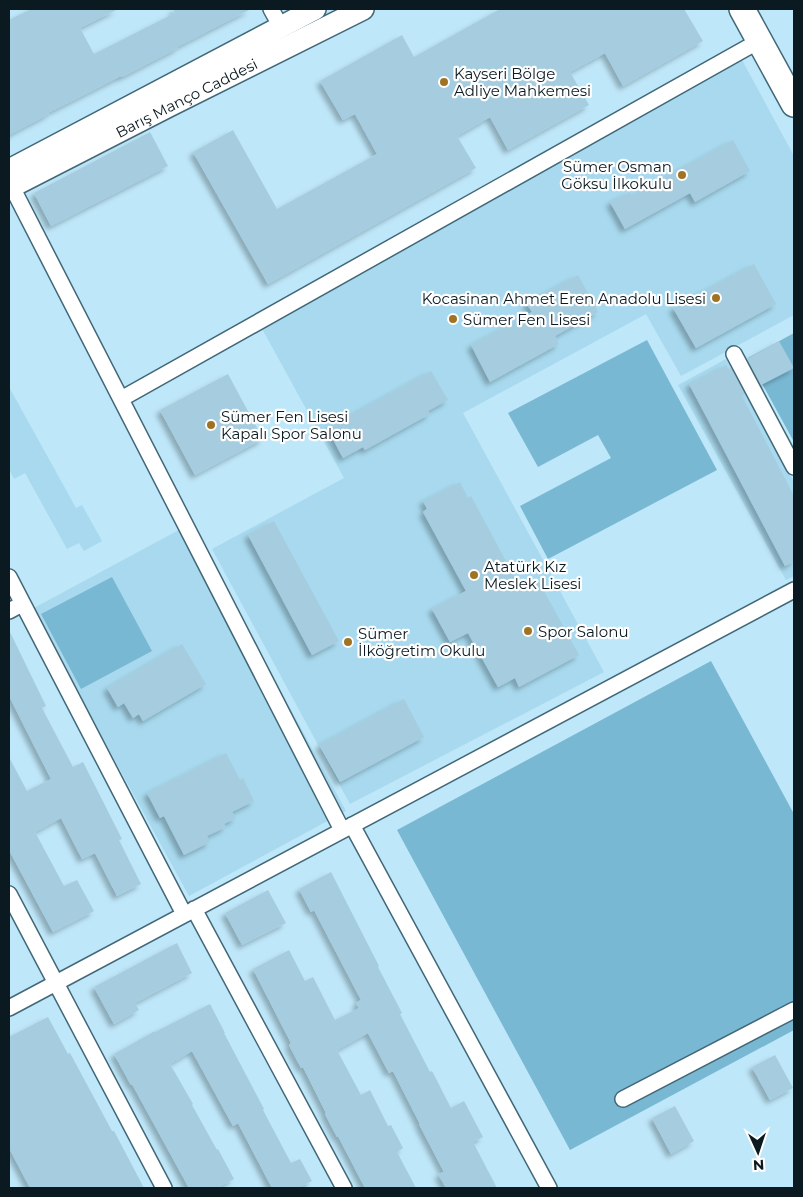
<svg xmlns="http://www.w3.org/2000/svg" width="803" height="1197" font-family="Montserrat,sans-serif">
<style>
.built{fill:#a8d9ee}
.green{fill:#79b8d3}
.building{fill:#a5cddf;filter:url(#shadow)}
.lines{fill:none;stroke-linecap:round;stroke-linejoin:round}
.street-casing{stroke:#426878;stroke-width:18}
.secondary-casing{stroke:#426878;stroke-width:24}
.primary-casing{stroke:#426878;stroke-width:28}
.street{stroke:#fff;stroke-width:15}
.secondary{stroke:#fff;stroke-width:21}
.primary{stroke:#fff;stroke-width:25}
.poi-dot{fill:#a07324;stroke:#fff;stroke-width:2}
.labels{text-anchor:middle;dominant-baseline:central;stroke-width:4.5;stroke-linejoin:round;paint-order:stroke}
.poi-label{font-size:15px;fill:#0b1a21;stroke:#fff;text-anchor:start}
.street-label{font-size:15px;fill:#0b1a21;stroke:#fff}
</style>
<defs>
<filter id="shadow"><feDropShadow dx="-4" dy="4" stdDeviation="2.5" flood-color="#0004"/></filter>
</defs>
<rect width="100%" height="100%" fill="#bee7f9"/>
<!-- built -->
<path class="built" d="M 742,60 L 794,156 L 794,315 L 681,376 L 646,314 L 463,413 L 604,672 L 350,804 L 212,549 L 344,478 L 260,325 Z
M 726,359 L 794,482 L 794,576 L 786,580 L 678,385 Z
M 9,387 L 76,508 L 82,505 L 102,541 L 84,551 L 79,543 L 67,549 L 25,473 L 14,479 L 9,469 Z
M 190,524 L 346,811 L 189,896 L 32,609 Z"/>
<!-- green -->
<path class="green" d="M 794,333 L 794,442 L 748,358 Z
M 647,340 L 717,470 L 548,559 L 520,506 L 611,458 L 598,435 L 538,467 L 508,413 Z
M 112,577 L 152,651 L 81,689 L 41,614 Z
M 711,661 L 794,814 L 794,1030 L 570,1150 L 397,830 Z"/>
<!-- building -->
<path class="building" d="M 31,9 L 118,9 L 80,28 L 94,54 L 175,13 L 173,9 L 251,9 L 177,47 L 178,48 L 122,77 L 121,76 L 48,113 L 49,114 L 9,135 L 9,20 Z
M 500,9 L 684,9 L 703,41 L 623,86 L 605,53 L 570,72 L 589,105 L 508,150 L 490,117 L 457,136 L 476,168 L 268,284 L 193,152 L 233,130 L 277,209 L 377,154 L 355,114 L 343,120 L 320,81 L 402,35 L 414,57 Z
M 150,132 L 168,166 L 51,226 L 34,193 Z
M 733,140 L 750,171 L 695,202 L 690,193 L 625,229 L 610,202 L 630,192 L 632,196 Z
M 754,264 L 776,304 L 696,348 L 673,308 Z
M 578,275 L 598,312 L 555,336 L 559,344 L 490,382 L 471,345 L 532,312 L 526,303 Z
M 779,341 L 794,368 L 761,385 L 747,359 Z
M 726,365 L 728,369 L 731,368 L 745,394 L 742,396 L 794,496 L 794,561 L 785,566 L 689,384 Z
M 431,371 L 448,400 L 428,411 L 430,414 L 365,450 L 363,447 L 343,458 L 327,428 Z
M 228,374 L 263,439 L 195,475 L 160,410 Z
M 460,482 L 468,498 L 471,496 L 522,591 L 539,582 L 579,655 L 519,687 L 515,678 L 498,687 L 468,633 L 450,642 L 432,609 L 466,591 L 423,512 L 427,509 L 423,501 Z
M 274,521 L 339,641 L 312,655 L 248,535 Z
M 9,630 L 46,706 L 42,708 L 73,767 L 83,762 L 122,839 L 119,840 L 141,884 L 117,896 L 95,853 L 82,859 L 61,818 L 35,832 L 64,886 L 77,880 L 94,911 L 53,932 L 9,850 L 9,757 L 27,791 L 51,779 L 9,696 Z
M 182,644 L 206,684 L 143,721 L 139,714 L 133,718 L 124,703 L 118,707 L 107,688 Z
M 404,699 L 424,737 L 340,782 L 319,745 Z
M 226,753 L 240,780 L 243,778 L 254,801 L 232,812 L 236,818 L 224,824 L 226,827 L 207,836 L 210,842 L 184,855 L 164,816 L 160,818 L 147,793 Z
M 331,872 L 379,966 L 378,967 L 402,1013 L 400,1014 L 430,1072 L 432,1071 L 451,1108 L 464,1101 L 483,1137 L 473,1142 L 497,1188 L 446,1188 L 438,1174 L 444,1172 L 419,1124 L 420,1124 L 393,1071 L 389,1073 L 368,1033 L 337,1050 L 361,1095 L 370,1090 L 388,1126 L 391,1125 L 403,1148 L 397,1152 L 416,1188 L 365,1188 L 338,1136 L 337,1137 L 325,1114 L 326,1113 L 303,1067 L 301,1068 L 289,1045 L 291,1043 L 253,969 L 289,950 L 305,981 L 313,977 L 335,1020 L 359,1008 L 356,1003 L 361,1000 L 314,910 L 311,912 L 299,889 Z
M 268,890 L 286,923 L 242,945 L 225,913 Z
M 177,943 L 192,973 L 135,1003 L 139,1010 L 114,1024 L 94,987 Z
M 210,1004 L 225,1033 L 224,1033 L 264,1109 L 263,1110 L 291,1163 L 300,1159 L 312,1181 L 297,1188 L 272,1188 L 238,1123 L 233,1126 L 192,1051 L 170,1064 L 193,1104 L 192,1105 L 217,1150 L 218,1149 L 234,1179 L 217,1188 L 189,1188 L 132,1084 L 131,1085 L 114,1054 L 155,1031 L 155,1032 Z
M 48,1017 L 68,1054 L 70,1053 L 112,1131 L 114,1131 L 144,1188 L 30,1188 L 9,1148 L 9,1037 Z
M 775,1055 L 793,1088 L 770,1100 L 752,1067 Z
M 675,1106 L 694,1141 L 671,1154 L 652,1118 Z"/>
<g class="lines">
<!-- street casing -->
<g class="street-casing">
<path id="street" d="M 271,9 L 281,27
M 12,187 L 342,830
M 734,354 L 794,467
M 121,399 L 759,41
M 9,577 L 184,914
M 9,611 L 22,604
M 352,825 L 549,1188
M 9,894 L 164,1188
M 194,909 L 344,1188
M 9,1008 L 794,590
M 623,1099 L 794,1010"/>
</g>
<!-- secondary casing -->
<g class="secondary-casing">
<g id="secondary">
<path d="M 9,170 L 315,9"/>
<path id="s1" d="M 9,188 L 169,106 L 363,9"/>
</g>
</g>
<!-- primary casing -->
<g class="primary-casing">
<path id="primary" d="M 742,9 L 794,104"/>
</g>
<!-- street -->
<use href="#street" class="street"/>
<!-- secondary -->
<use href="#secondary" class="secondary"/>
<!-- primary -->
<use href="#primary" class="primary"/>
</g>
<!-- markers -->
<g class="poi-dot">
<circle cx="444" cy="82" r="5"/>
<circle cx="682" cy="175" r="5"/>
<circle cx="716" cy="298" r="5"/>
<circle cx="453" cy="319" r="5"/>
<circle cx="211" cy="425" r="5"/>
<circle cx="474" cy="575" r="5"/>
<circle cx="528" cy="631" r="5"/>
<circle cx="348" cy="642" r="5"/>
</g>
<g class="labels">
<!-- poi labels -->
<g class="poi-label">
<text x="454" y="73">Kayseri Bölge<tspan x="454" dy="17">Adliye Mahkemesi</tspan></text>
<text x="672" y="166" text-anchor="end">Sümer Osman<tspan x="672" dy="17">Göksu İlkokulu</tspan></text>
<text x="706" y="298" text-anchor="end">Kocasinan Ahmet Eren Anadolu Lisesi</text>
<text x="463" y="319">Sümer Fen Lisesi</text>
<text x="221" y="416">Sümer Fen Lisesi<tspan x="221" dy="17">Kapalı Spor Salonu</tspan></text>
<text x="484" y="566">Atatürk Kız<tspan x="484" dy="17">Meslek Lisesi</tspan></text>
<text x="538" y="631">Spor Salonu</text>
<text x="358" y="633">Sümer<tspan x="358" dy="17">İlköğretim Okulu</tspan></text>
</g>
<!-- street labels -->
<g class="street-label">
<text stroke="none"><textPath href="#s1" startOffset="199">Barış Manço Caddesi</textPath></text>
</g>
</g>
<!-- border -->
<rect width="803" height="1197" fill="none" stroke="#0b1a21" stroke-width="20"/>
<!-- north arrow -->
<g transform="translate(758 1152) rotate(177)" stroke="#ffffff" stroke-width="4" paint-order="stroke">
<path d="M0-4L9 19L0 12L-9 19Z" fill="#0b1a21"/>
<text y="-8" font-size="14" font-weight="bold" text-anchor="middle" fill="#0b1a21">N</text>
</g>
</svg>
